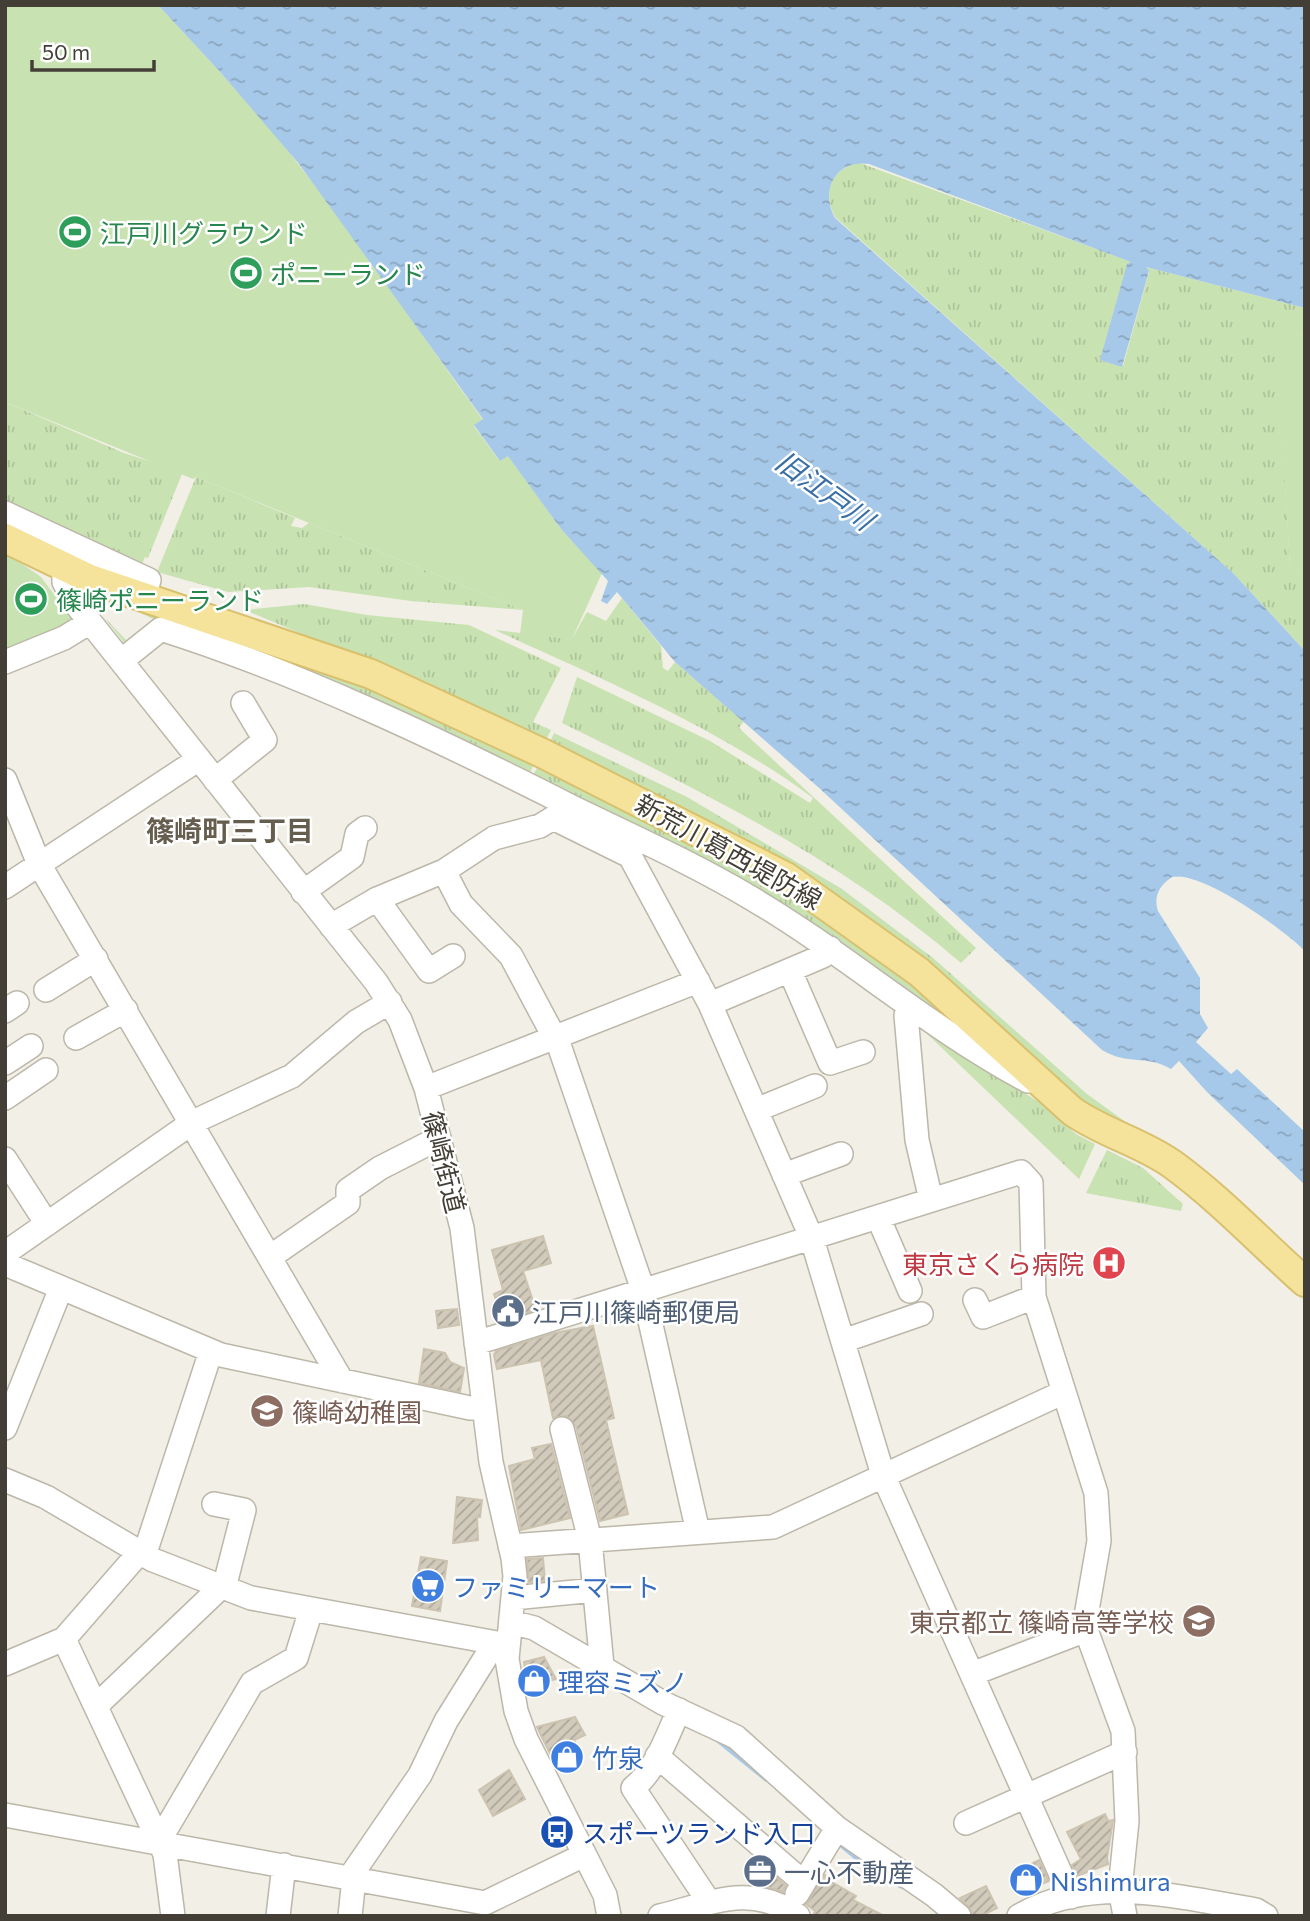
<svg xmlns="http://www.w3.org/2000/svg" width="1310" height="1921" font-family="Commissioner,'Noto Sans JP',sans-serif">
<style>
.grass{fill:url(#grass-tufts)}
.park{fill:#c9e2b2}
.water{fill:url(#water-ripples)}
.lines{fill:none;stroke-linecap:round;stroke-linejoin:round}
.stream{stroke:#a7c9e9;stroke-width:5}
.building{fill:url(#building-hatch);stroke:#ccc3b0;stroke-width:2}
.minor-casing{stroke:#bcb7a9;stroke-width:26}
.major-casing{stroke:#d8c06d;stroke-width:32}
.minor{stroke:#fff;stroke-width:23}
.major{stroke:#f5e29b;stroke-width:28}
.labels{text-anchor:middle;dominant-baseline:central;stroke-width:5;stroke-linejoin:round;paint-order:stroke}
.leisure-label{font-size:26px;fill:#27864d;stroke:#fff;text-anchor:start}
.street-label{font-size:26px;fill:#433f36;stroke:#fff}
.health-label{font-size:26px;fill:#be3a42;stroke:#fff;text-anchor:end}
.service-label{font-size:26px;fill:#4e5e75;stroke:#fff;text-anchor:start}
.education-label{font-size:26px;fill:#785e54;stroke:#fff;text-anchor:start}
.shop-label{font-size:26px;fill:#366cbe;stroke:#fff;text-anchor:start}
.transit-label{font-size:26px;fill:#164399;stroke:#fff;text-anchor:start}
.water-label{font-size:28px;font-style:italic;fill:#396fa5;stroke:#fff}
.neighbourhood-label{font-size:28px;font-weight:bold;fill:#655d4e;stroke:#fff}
</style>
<defs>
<pattern id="grass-tufts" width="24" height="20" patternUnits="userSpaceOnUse" patternTransform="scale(1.75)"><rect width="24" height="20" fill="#c9e2b2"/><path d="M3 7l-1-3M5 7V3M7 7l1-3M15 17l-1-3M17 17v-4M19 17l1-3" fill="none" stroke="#aec39a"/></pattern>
<pattern id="water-ripples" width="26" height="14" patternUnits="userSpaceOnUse" patternTransform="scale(1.75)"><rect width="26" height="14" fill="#a7c9e9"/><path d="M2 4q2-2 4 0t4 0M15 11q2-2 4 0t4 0" fill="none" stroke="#8aa5be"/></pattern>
<pattern id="building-hatch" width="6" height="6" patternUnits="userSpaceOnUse" patternTransform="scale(1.75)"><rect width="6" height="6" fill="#d2cbbc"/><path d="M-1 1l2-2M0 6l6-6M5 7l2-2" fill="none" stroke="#aca69a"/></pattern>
</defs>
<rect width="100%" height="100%" fill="#f1efe6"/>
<!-- grass -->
<path class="grass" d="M 860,163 L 1132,262 L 1100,360 L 1123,366 L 1149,272 L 1146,267 L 1305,308 L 1305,336 L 1276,331 L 1290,565 L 1305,579 L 1305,651 L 1233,573 L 835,217 C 822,193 831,167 860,163 Z
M 5,402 L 124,453 L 180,471 L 182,474 L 148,558 L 145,557 L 142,564 L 5,506 Z
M 196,477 L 295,518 L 291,526 L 302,528 L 309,523 L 523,610 L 411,601 L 309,587 L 228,592 L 157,572 Z
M 622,598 L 661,646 L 663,668 L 668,671 L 675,662 L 744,721 L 739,728 L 976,948 L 961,963 C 841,859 703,792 562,723 L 577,677 L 710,741 L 810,803 L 813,798 C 717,727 604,680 495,630 L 572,639 L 587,612 L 606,621 Z
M 120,603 L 332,669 L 536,760 L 527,779 L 160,624 L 129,649 L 104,617 L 128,642 L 153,619 Z
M 304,604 L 367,615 L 469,625 L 561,668 L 533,722 L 551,730 L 544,744 L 405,678 L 245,610 Z
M 554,733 L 687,797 L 842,889 L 933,958 L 1087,1094 L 1138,1131 L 1104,1122 L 973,1005 L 548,746 Z
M 540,762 L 689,833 L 860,937 L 1011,1065 L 530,781 Z
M 923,1030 L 1039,1102 L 1076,1134 L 1095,1144 L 1079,1179 Z
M 1107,1150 L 1143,1168 L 1183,1204 L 1181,1211 L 1086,1193 Z"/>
<!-- park -->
<path class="park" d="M 5,5 L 158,5 C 206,57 256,109 299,165 C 364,247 421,335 483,420 L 474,426 L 499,460 L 508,455 L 561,529 L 602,573 L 572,639 L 520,634 L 523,610 L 196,477 L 193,479 L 5,402 Z
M 1275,330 L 1305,336 L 1305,579 L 1290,566 Z
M 5,552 L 41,577 L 74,621 L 5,655 Z"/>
<!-- water -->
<path class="water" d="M 158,5 L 1305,5 L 1305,308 L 1146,267 L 1149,271 L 1122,367 L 1100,360 L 1127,264 L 1131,262 L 869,164 C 835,159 820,191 835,218 L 1233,573 L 1305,651 L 1305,951 C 1283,929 1201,870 1172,877 C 1160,885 1153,896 1158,911 L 1200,978 L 1200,1014 L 1208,1028 L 1196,1042 L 1231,1074 L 1237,1069 L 1305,1132 L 1305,1185 L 1207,1092 L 1179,1061 L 1171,1069 C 1145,1054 1129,1066 1102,1050 L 818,787 L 675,662 L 617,592 L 607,604 L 601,601 L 608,581 L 561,529 L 508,456 L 500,461 L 474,425 L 483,419 L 299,164 L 221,73 Z"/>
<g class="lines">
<!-- stream -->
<path class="stream" d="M 719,1741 L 766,1779
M 840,1844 L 863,1863 L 901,1886"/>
</g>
<!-- building -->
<path class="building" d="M 543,1236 L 551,1263 L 523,1271 L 536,1310 L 503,1320 L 494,1294 L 503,1290 L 492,1250 Z
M 457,1309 L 459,1325 L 438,1328 L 436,1311 Z
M 593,1326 L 614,1418 L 606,1420 L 628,1514 L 600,1521 L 576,1426 L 566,1416 L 553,1418 L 541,1360 L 497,1369 L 494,1355 L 496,1351 L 554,1333 Z
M 424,1349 L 445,1353 L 450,1362 L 464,1368 L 460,1392 L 419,1383 Z
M 551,1444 L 570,1518 L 521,1530 L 509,1466 L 535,1459 L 532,1448 Z
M 457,1497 L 482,1500 L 480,1517 L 477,1517 L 478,1540 L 453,1543 Z
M 421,1557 L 447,1561 L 440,1611 L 412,1606 Z
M 543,1558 L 545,1581 L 529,1582 L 527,1559 Z
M 544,1657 L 556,1679 L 527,1686 L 524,1662 Z
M 575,1717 L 585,1735 L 574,1740 L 582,1755 L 557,1768 L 537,1727 Z
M 509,1770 L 525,1799 L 493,1816 L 479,1790 Z
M 1105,1814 L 1108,1821 L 1113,1820 L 1107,1858 L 1108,1864 L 1077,1876 L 1072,1865 L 1081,1859 L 1067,1832 Z
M 1039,1860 L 1049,1881 L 1026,1890 L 1017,1871 Z
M 761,1864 L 786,1886 L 783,1892 L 761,1885 L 751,1876 Z
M 825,1875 L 831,1879 L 830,1881 L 856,1896 L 853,1900 L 884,1916 L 813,1916 L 815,1911 L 806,1904 Z
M 986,1886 L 997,1908 L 981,1916 L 973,1916 L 968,1906 L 960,1898 Z"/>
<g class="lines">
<!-- minor casing -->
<g class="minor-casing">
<path id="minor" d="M 5,513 L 149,580 L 143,598
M 64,568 L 64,582 L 75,603 L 376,982 L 400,1020 L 426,1088 L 462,1228 L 491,1462 L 513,1558 L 515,1576 L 507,1659 L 516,1711 L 526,1739 L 605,1895 L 609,1916
M 121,661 L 161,629 C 300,673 442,741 572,807 C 632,836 694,864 751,898 C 846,954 930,1029 1028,1081
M 5,662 L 64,638 L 90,622
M 5,780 L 39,864 L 342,1381
M 215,780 L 265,740 L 243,703
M 444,871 L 461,904 L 511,956 L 560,1048 L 643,1290 L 698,1532
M 5,887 L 199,759
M 303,892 L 352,857 L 357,834 L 365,828
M 377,899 L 429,971 L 453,956
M 331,926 L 377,899 L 444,871 L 494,838 L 540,826 L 553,818 L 630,856 L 710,1004 L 812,1239 L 883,1475 L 1071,1897
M 790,971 L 830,1063 L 863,1052
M 46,990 L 96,959
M 710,1004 L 823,956 L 830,948
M 910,1007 L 906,1015 L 917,1140 L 931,1200
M 5,1011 L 17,1003
M 76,1038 L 126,1010
M 5,1063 L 31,1046
M 426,1088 L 698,981
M 5,1098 L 46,1070
M 756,1110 L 815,1086
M 5,1159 L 47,1224
M 784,1175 L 841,1154
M 878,1217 L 910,1291
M 5,1253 L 193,1122 L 292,1076 L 356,1022 L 390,1002
M 270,1257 L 348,1203 L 348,1190 L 380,1168 L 439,1138
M 5,1264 L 221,1355 L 470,1408 L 484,1407
M 975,1300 L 983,1317 L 1034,1297
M 843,1341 L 921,1314
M 476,1343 L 1021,1172 L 1031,1183 L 1034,1297 L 1096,1493 L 1099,1541 L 1086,1616 L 1086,1630 L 1123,1731 L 1127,1821 L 1120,1889 L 1125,1916
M 5,1428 L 61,1288
M 562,1429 L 590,1540 L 602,1666
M 5,1480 L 46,1497 L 153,1560 L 251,1598 L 508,1645
M 214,1504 L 244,1510 L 224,1588
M 510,1546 L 773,1527 L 1064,1392
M 144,1556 L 211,1351
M 513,1598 L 595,1590
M 511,1622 L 534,1628 L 663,1703 L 736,1737 L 837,1828 L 934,1895 L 959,1916
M 64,1639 L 165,1854 L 173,1916
M 5,1664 L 64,1639 L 139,1553
M 972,1674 L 1086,1630
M 96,1706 L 221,1587
M 679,1710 C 667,1736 656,1770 633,1788 L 709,1902
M 657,1756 L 803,1882
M 5,1815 L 485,1903 L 584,1855
M 966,1823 L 1125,1752
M 159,1841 L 252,1683 L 296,1658 L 311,1610
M 350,1877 L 420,1775 L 446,1721 L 494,1644
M 797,1894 L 837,1828
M 278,1916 L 284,1865
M 350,1916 L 354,1878
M 660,1916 C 710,1904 750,1882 798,1916
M 1019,1916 C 1093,1873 1177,1897 1256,1910 L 1266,1916"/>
</g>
<!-- major casing -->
<g class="major-casing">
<path id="major" d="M 5,538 L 90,579 L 371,674 L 542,753 L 786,877 L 919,972 L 1072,1111 C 1103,1133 1141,1142 1172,1164 C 1219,1198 1261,1243 1305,1282"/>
</g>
<!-- minor -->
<use href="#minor" class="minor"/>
<!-- major -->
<use href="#major" class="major"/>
</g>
<!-- icons -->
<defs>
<g id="stadium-disc" transform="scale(1.75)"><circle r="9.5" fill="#2e9e5b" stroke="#fff"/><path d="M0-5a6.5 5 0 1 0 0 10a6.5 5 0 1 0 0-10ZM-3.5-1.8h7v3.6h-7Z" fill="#fff"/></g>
<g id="hospital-disc" transform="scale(1.75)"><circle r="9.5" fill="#e0444e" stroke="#fff"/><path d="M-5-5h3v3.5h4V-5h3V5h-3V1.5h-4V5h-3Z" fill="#fff"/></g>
<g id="civic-disc" transform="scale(1.75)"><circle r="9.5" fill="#5c6f8a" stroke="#fff"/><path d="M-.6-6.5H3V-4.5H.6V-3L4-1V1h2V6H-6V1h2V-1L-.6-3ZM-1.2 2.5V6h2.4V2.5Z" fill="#fff"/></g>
<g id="school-disc" transform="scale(1.75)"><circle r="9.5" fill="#8d6e63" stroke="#fff"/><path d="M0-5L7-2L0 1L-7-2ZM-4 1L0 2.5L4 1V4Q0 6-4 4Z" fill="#fff"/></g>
<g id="supermarket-disc" transform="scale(1.75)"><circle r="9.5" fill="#3f7fe0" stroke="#fff"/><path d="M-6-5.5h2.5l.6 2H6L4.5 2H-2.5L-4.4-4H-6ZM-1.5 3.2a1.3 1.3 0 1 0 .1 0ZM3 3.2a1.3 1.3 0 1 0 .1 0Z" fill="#fff"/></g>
<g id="shop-disc" transform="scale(1.75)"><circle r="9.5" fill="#3f7fe0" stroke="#fff"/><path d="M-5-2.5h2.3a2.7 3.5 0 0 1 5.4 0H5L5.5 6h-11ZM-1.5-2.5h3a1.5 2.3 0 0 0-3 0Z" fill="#fff"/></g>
<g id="bus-disc" transform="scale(1.75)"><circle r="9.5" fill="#1a4fb4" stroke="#fff"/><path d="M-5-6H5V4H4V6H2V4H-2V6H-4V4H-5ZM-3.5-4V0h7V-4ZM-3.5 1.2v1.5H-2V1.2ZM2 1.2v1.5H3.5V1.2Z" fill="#fff"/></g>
<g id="office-disc" transform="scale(1.75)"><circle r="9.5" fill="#5c6f8a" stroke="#fff"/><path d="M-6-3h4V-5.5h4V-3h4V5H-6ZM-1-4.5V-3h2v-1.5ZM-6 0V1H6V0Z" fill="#fff"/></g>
</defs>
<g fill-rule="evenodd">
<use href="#stadium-disc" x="75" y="232"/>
<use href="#stadium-disc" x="246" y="273"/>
<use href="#stadium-disc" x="31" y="599"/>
<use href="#hospital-disc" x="1109" y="1263"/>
<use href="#civic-disc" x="508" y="1311"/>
<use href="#school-disc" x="267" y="1411"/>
<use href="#supermarket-disc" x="428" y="1586"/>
<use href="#school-disc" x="1199" y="1621"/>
<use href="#shop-disc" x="534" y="1681"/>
<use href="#shop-disc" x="567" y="1757"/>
<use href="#bus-disc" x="557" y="1832"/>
<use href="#office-disc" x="760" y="1871"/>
<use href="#shop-disc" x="1026" y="1880"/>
</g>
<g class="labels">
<!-- leisure labels -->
<g class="leisure-label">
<text x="100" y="232">江戸川グラウンド</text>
<text x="270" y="273">ポニーランド</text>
<text x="56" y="599">篠崎ポニーランド</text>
</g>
<!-- street labels -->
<g class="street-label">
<text transform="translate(729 851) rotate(29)">新荒川葛西堤防線</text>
<text transform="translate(445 1162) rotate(76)">篠崎街道</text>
</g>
<!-- health labels -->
<g class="health-label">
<text x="1084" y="1263">東京さくら病院</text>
</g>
<!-- service labels -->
<g class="service-label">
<text x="532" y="1311">江戸川篠崎郵便局</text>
<text x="784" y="1871">一心不動産</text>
</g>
<!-- education labels -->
<g class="education-label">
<text x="292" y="1411">篠崎幼稚園</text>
<text x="1174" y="1621" text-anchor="end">東京都立 篠崎高等学校</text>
</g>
<!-- shop labels -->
<g class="shop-label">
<text x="452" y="1586">ファミリーマート</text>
<text x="558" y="1681">理容ミズノ</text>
<text x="592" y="1757">竹泉</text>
<text x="1050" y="1880">Nishimura</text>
</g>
<!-- transit labels -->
<g class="transit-label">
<text x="582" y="1832">スポーツランド入口</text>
</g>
<!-- water labels -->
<g class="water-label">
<text transform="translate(825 490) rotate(36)">旧江戸川</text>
</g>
<!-- neighbourhood labels -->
<g class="neighbourhood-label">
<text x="230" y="830">篠崎町三丁目</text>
</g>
</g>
<!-- border -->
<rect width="1310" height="1921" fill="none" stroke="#433f36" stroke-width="14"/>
<!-- scale -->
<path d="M32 60v10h122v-10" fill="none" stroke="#433f36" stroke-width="3.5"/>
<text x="42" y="60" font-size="21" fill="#433f36" stroke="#ffffff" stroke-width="5" paint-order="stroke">50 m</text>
</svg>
